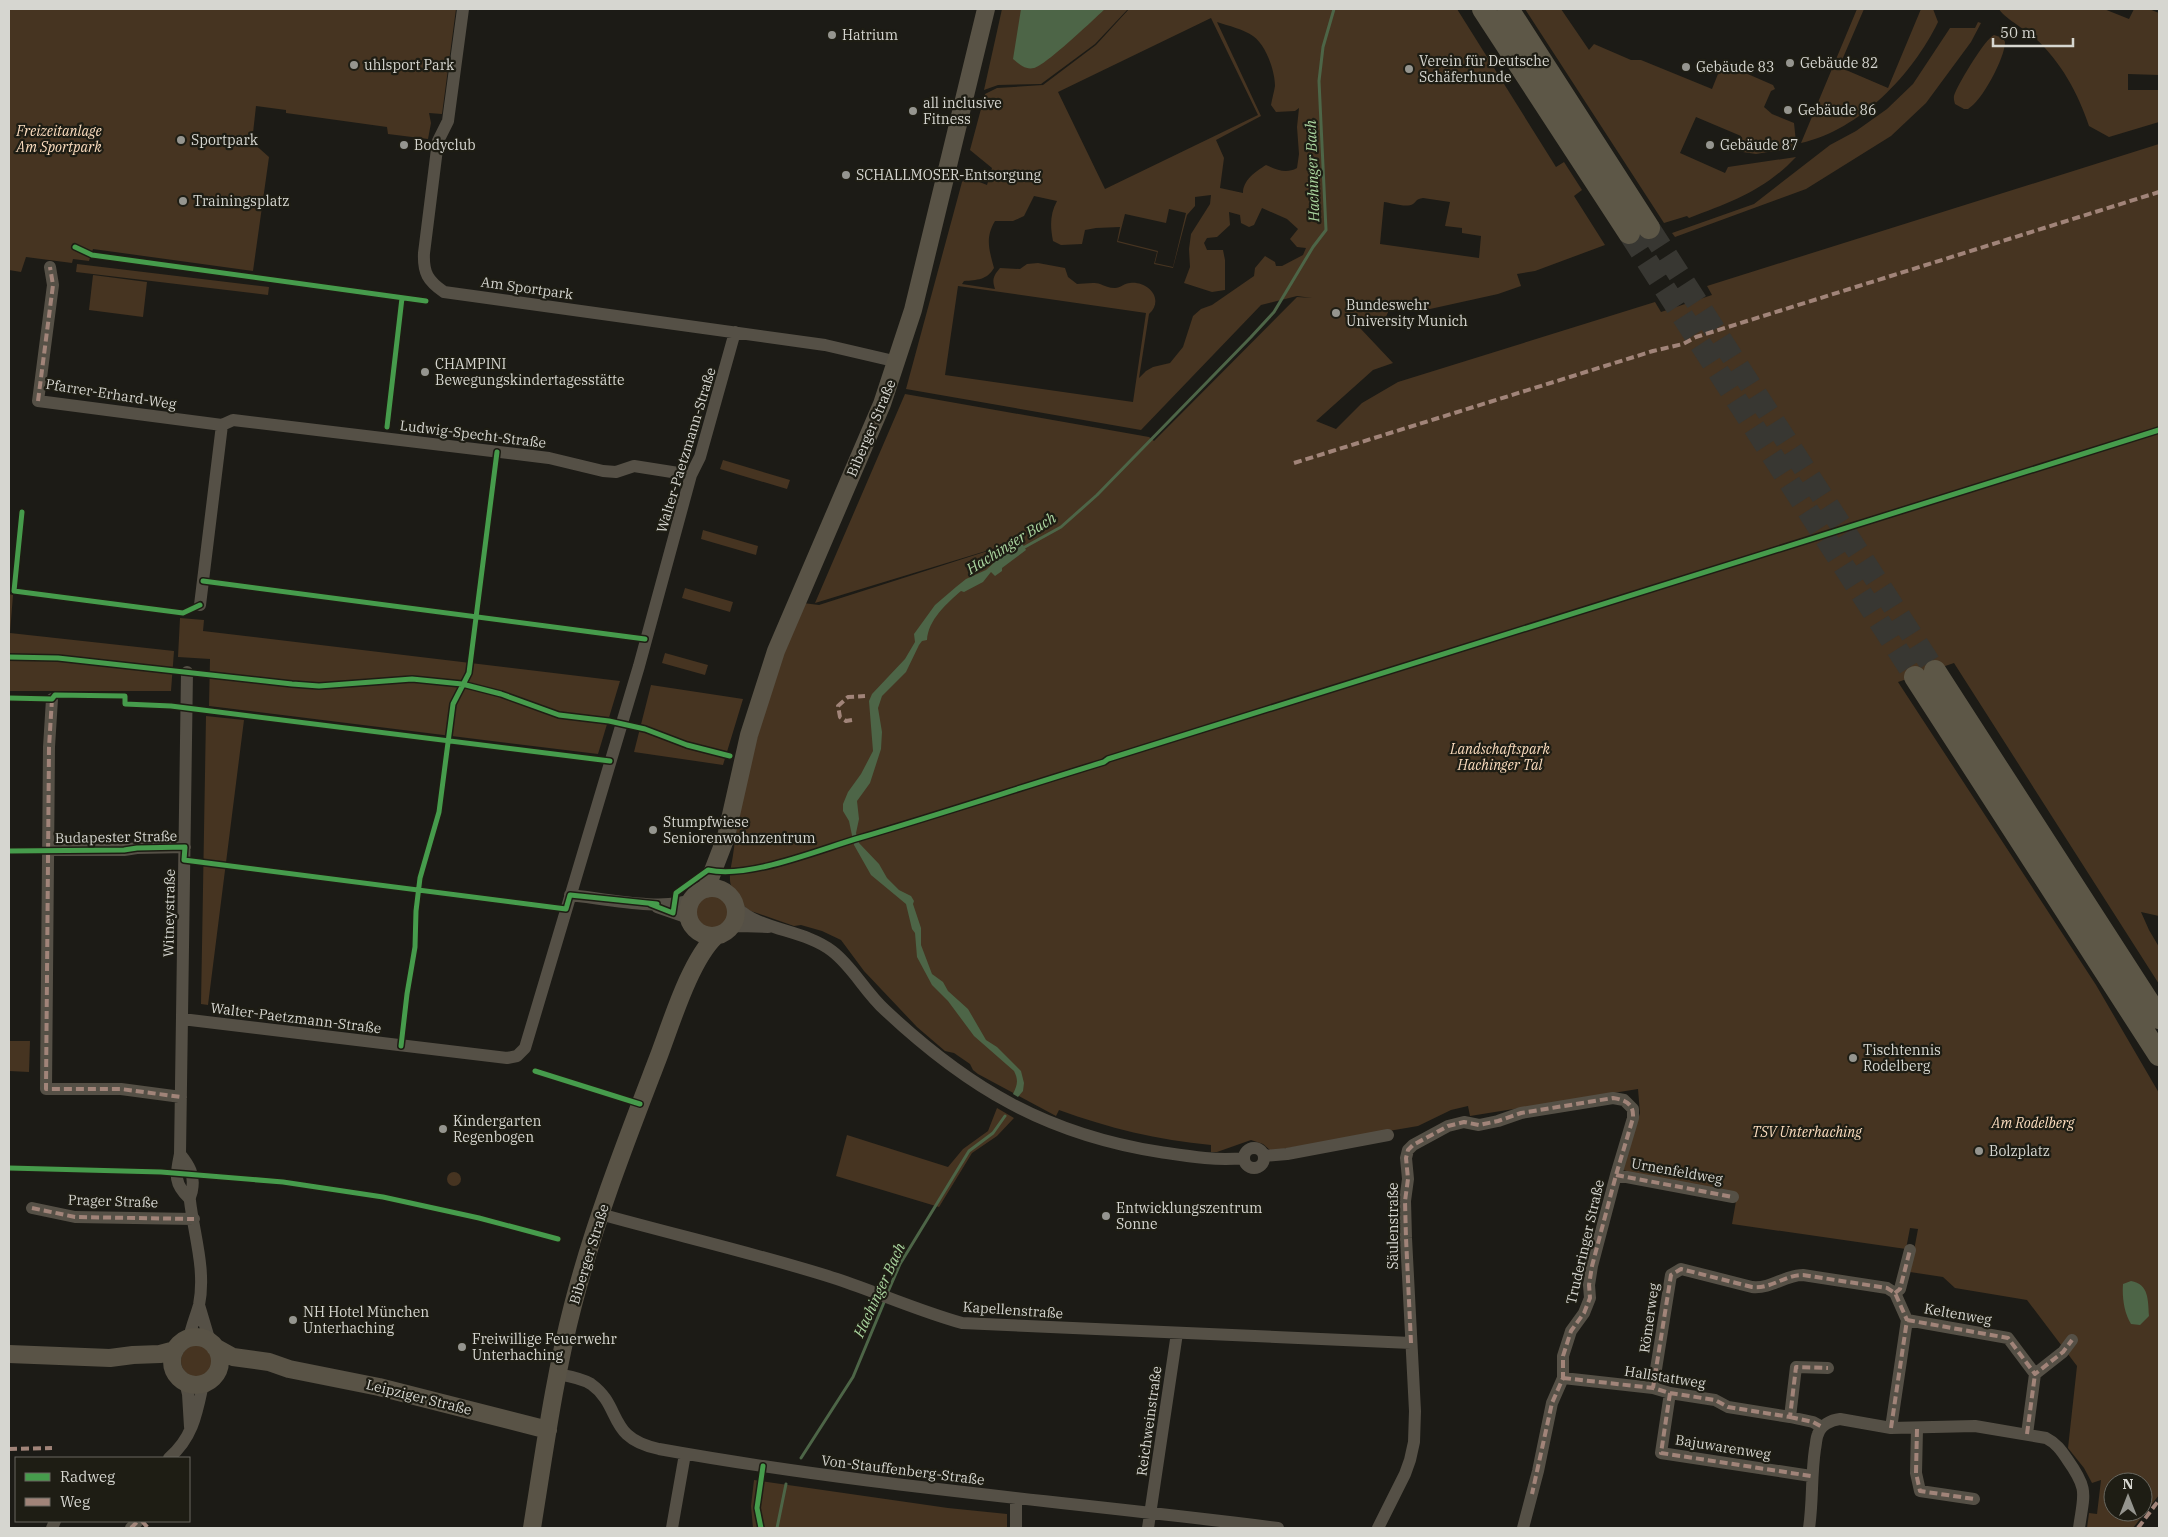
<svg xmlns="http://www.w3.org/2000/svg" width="2168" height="1537" font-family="'IBM Plex Serif',serif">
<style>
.green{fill:#463421;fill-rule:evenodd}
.water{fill:#4d6547}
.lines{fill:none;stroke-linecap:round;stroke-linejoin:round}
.stream{stroke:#4d6547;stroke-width:3}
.highway-tunnel{stroke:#383732;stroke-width:22;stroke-dasharray:22 11;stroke-linecap:butt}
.street{stroke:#555046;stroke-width:12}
.secondary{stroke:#595346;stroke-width:18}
.highway{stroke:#5d5747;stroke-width:22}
.quiet{stroke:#a18479;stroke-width:4;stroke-dasharray:8 4;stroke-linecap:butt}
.cycleway-casing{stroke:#1e1d14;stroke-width:8}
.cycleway{stroke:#469c4c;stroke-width:5}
.poi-dot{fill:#95958f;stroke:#1e1d14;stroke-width:2}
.labels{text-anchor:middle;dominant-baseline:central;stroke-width:4.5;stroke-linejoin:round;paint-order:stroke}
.poi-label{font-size:14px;fill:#d6d6d0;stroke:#1e1d14;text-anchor:start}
.park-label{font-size:14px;font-style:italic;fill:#fcddbf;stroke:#1e1d14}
.street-label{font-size:14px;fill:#d6d6d0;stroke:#1e1d14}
.water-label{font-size:15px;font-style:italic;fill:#aad59f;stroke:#1e1d14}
</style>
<rect width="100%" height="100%" fill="#1c1b16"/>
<!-- green -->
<path class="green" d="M 9,9 L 456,9 L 442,114 L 429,113 L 431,123 L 428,139 L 388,134 L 387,127 L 286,113 L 286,110 L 256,106 L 252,142 L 269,157 L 253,271 L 93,249 L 89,261 L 73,259 L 72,263 L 26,257 L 21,272 L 9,270 Z
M 1002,9 L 1128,9 L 1095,44 L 1041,84 L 998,85 L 984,90 Z
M 1129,9 L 1457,9 L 1556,167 L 1564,162 L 1582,190 L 1574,196 L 1605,245 L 1535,271 L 1517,274 L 1521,286 L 1498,294 L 1430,309 L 1391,305 L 1383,324 L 1360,328 L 1393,363 L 1373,370 L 1316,421 L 1336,429 L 1362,403 L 1398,382 L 1655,302 L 1661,312 L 1712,295 L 1707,286 L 2159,144 L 2159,916 L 2141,912 L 2149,930 L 2159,947 L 2159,984 L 1954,663 L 1898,682 L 2096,985 L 2159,1093 L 2159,1495 L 2133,1528 L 2087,1528 L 2089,1513 L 2097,1514 L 2101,1480 L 2092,1483 L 2084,1468 L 2068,1448 L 2077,1366 L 2027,1300 L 1955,1288 L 1943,1277 L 1910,1272 L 1918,1229 L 1910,1228 L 1906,1249 L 1732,1224 L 1736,1201 L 1623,1170 L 1640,1113 L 1638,1089 L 1470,1116 L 1468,1106 L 1451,1110 L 1418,1126 L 1271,1151 L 1263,1144 L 1251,1140 L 1217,1152 L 1211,1152 L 1211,1145 C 1158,1140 1108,1128 1059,1110 L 1056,1116 L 978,1074 L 973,1070 L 970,1064 L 954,1053 L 945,1051 L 917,1027 L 864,971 L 841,940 L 822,931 L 801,925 L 794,926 L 748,910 C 742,904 733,894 731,885 C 728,877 732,863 733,855 C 744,769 771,683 803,603 L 819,605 L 1022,540 L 815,603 L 905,394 L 1149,437 L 1154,441 L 1297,297 L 1312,298 L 1297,296 L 1261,305 L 1141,430 L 906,389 L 962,182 L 967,177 L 987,185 L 992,168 L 970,150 L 985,94 L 997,88 L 1043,85 L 1096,45 ZM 1211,18 L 1258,115 L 1105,189 L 1058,92 ZM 1217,22 C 1229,26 1243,29 1253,36 C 1266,45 1275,71 1275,86 C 1274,92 1272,99 1271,105 L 1276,112 L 1295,111 L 1299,108 L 1297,127 L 1299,154 L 1297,168 C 1286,174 1277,170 1266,165 C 1255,172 1243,180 1243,193 L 1220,188 L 1224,158 L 1216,140 L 1261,116 ZM 1211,195 L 1210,204 L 1191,234 L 1189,249 L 1190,267 L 1184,283 L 1212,292 L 1225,290 L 1225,260 L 1223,250 L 1207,250 L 1204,243 L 1207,238 L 1217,237 L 1230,225 L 1229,212 L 1240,215 L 1241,223 L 1249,227 L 1254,225 L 1262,208 L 1287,219 L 1298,229 L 1290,239 L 1297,247 L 1306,248 L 1303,255 L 1282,266 L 1276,266 L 1275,262 L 1265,256 L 1255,268 L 1254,276 L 1212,305 L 1201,309 L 1193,316 L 1183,347 L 1170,363 L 1153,367 L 1146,371 L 1139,378 L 1149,314 C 1165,299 1148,281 1130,283 C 1125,283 1120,288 1115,288 C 1109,288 1105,286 1100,284 C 1094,282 1083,284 1077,284 L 1068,277 L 1065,268 L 1038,263 L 1027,264 L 1020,269 L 1000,268 C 993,276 992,280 995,289 L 962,284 L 964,281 C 977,280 987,280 994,268 C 989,249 985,238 995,221 L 1013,221 L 1024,216 L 1034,196 L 1057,201 C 1050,214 1050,226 1053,241 L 1061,245 L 1082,244 L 1085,230 L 1096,228 L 1120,227 L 1117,242 L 1157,252 L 1154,264 L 1173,268 L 1187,215 L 1195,206 L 1195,197 ZM 1423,198 L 1450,202 L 1445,226 L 1462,228 L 1462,233 L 1481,236 L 1479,258 L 1380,244 L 1384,202 C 1391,203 1407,208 1413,204 C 1417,201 1416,199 1423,198 ZM 1169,209 L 1186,213 L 1173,267 L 1155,263 L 1158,251 L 1118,241 L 1125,214 L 1166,223 ZM 958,286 L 1146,313 L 1133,402 L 945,375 ZM 2113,1482 L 2143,1482 L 2143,1512 L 2113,1512 Z
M 1525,9 L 1561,9 L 1589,50 L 1594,44 L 1631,60 L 1641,60 L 1712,89 L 1720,69 L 1727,65 L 1773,85 L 1775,89 L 1771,91 L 1764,107 L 1772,114 L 1794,123 L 1796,142 L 1793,148 L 1756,154 L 1736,151 L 1741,136 L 1696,117 L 1680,153 L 1725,173 L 1728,167 L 1796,157 C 1764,191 1731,202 1689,218 L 1687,216 L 1664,223 Z
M 1857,9 L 1864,9 L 1839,67 L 1888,88 L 1921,9 L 1933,9 L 1938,22 C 1913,74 1860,130 1801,143 Z
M 1999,9 L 2104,9 L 2129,19 L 2134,9 L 2149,9 L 2159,13 L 2159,75 L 2128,74 L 2128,90 L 2159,90 L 2159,122 L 2109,137 L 2089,126 C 2078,93 2061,62 2035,38 C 2027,31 2002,16 1999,9 Z
M 1978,22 L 1981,23 L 1971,42 L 1926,103 L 1891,136 L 1806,189 L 1675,237 L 1672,233 L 1754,204 L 1830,145 L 1856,131 L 1887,109 L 1913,84 L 1950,28 L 1975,28 Z
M 1994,35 L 2003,38 L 2005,42 C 2005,58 1982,101 1968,109 L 1964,109 L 1955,104 C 1954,100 1953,97 1955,93 C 1960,81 1985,39 1994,35 Z
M 77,264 L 269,287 L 268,295 L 76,272 Z
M 93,275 L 147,282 L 143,317 L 89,310 Z
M 723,460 L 790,480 L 787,489 L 720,469 Z
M 703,530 L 758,546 L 756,555 L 701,539 Z
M 685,588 L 733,602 L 730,612 L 682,598 Z
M 9,594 L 13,595 L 10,633 L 174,651 L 171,691 L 9,691 Z
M 180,618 L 204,620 L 203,631 L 620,681 L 598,754 L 209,706 L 210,659 L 178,657 Z
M 665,653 L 708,665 L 705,675 L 662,663 Z
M 651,685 L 743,699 L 723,765 L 634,752 Z
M 206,716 L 244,720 L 208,1005 L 201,1004 Z
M696 911a17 17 0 1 1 34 0a17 17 0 1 1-34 0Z
M 9,1041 L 30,1041 L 29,1072 L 9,1071 Z
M 997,1108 L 1014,1118 L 997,1136 L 972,1153 L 939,1207 L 836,1176 L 847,1135 L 948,1167 L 963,1149 L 988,1131 Z
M447 1179a7 7 0 1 1 14 0a7 7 0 1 1-14 0Z
M181 1361a16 16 0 1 1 32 0a16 16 0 1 1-32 0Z
M 754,1480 L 948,1508 L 1007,1514 L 1007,1528 L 753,1528 L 751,1506 Z"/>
<!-- water -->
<path class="water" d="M 1021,9 L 1105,9 C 1094,19 1045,66 1034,68 C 1025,70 1019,64 1013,59 Z
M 1022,543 L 1026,550 L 1002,568 L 1002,571 L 995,576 L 991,572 L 983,582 L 964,592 L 961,591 C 947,603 928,620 927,640 L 922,641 L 919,645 L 906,672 L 882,696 L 878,708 L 882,732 L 881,749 L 870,783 L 857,801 L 859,819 L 856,833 L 859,843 L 879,864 L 887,878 L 899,890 L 911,896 L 914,901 L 913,904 L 921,928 L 921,945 L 932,974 L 943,982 L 948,991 L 968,1009 L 986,1040 L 997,1047 L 1021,1071 L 1024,1083 L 1023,1091 L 1018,1097 L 1013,1094 C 1017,1085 1019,1081 1014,1071 L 974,1036 L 948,1001 L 932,985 L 917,957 L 915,933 L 912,929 L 906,904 L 871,875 L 854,845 L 849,821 L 843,811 L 843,804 L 848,792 L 861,774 L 873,751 L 869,701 L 872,694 L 905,659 L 915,642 L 914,634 L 935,605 L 956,587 L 966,579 L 986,570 L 999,558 Z
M 2131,1281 C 2149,1284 2148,1300 2149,1316 L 2140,1325 L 2131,1324 C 2124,1313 2122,1297 2123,1284 Z"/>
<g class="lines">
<!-- stream -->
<path class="stream" d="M 1023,548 L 1061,527 L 1097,495 L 1251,337 L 1274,312 L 1313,247 L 1326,230 L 1319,81 L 1323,47 L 1334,9
M 887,1294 L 900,1264 L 969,1151 L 993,1133 L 1005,1116
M 801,1458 L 853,1377 L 885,1300
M 777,1528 L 786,1484"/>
<!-- highway-tunnel -->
<path class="highway-tunnel" d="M 1649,228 L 1935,671
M 1629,233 L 1915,677"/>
<!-- street -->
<path class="street" d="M 463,9 L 448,121 L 438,141 L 424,253 C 423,273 428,281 444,292 L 825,345 L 898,362
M 50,267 L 53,285 L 38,401 L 222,425
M 222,425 L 233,420 L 549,458 L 603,471 L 616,472 L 634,466 L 691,475
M 200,605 L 222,425
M 187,672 L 180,1154 C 176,1174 173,1183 189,1198
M 52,699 L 49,747 L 46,1089 L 121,1089 L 181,1097
M 48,850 L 124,850 L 137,848 L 185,847
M 570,895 C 601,898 665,912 692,899
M 657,907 L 683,916 L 690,922
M 736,907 C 761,931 803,929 832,951 C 853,967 865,992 885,1010 C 968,1088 1046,1134 1160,1152 C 1187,1156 1216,1161 1243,1158
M 730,928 L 739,926 L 768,927
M 182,1019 L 507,1058 L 517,1056 L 525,1048 L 639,666 L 691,475 L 700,457 L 735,332
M1244 1158a10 10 0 1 1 20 0a10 10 0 1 1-20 0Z
M 180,1154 C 189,1165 195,1175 192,1190 C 192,1194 189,1196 190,1201 C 194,1235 206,1270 199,1305 C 196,1316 191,1327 189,1339
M 1264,1156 L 1287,1154 L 1388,1135
M 1616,1175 L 1733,1197
M 32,1208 L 75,1217 L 194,1219
M 600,1214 C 679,1236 759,1254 837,1279 C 879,1293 919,1311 962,1323 L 1411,1343
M 1895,1293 L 1900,1289 L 1910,1250
M 199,1305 L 210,1342
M 1907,1320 L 2008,1338 L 2035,1374 L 2063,1352 L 2072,1340
M 557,1374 C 568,1376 581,1378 591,1384 C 623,1407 606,1438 659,1449 C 864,1486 1072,1502 1278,1528
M 1563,1378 L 1653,1388 L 1670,1393 L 1715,1400 L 1728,1407 L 1790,1417 L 1796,1367 L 1828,1368
M 185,1382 L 188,1394 L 190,1427
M 1653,1388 L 1671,1275 L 1681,1269 L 1752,1287 C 1772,1289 1784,1275 1803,1275 L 1887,1288 L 1895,1293 L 1907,1320
M 1670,1393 L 1661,1453 L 1811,1476
M 1790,1417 L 1813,1422 L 1822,1427
M 1891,1428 L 1907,1320
M 1917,1429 L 1916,1473 L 1920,1491 L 1974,1499
M 2027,1434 L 2035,1374
M 169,1458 C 193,1438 197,1412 203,1384
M 1016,1499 L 1016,1528
M 52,1528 L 55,1521
M 131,1528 L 138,1521
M 672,1528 L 685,1454
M 1148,1528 L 1177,1333
M 1378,1528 L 1405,1474 L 1410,1460 L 1414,1442 L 1415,1411 L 1406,1238 L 1405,1201 L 1408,1179 L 1406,1158 L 1408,1150 L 1413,1145 L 1448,1126 L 1464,1122 L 1479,1125 L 1498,1121 L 1521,1113 L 1613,1098 L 1624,1100 L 1633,1109 L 1633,1118 L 1616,1175 L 1592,1266 L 1589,1285 L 1590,1298 L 1584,1313 L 1571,1331 L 1563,1356 L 1563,1378 L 1552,1403 L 1538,1471 L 1523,1528
M 1809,1528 C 1813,1502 1811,1476 1815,1449 C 1816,1445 1816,1438 1818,1434 C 1821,1425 1831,1420 1840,1419 L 1891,1428 L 1975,1426 L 2046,1438 C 2056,1443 2061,1450 2067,1459 C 2089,1490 2084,1493 2079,1528"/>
<!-- secondary -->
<path class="secondary" d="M688 912a24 24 0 1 1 48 0a24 24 0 1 1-48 0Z
M 706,889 L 726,837 L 749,735 L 776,651 L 882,404 L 913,310 L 986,9
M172 1361a24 24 0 1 1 48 0a24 24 0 1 1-48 0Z
M 215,1347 L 233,1357 L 269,1362 L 289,1369 L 379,1387 L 548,1430
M 9,1354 L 110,1358 L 133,1355 L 160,1354 L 175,1350
M 532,1528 C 544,1454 554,1378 573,1305 C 595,1220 627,1139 658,1058 C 671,1024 690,960 716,936"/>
<!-- highway -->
<path class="highway" d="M 1483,9 L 1629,233
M 1508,9 L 1649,228
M 1935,671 L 2159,1018
M 1915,677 L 2159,1055"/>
<!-- quiet -->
<path class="quiet" d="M 38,401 L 53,285 L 50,267
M 1294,463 L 1653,351 L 1683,344 L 1696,337 L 2159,192
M 52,699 L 49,747 L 46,1089 L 121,1089 L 181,1097
M 852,720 L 846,721 L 840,717 L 838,706 L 848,697 L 865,696
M 1616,1175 L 1733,1197
M 32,1208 L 75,1217 L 194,1219
M 1895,1293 L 1900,1289 L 1910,1250
M 1907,1320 L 2008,1338 L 2035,1374 L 2063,1352 L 2072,1340
M 1411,1343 L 1406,1238 L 1405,1201 L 1408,1179 L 1406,1158 L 1408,1150 L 1413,1145 L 1448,1126 L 1464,1122 L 1479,1125 L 1498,1121 L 1521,1113 L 1613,1098 C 1626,1100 1634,1104 1633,1118 L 1616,1175 L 1592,1266 L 1589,1285 L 1590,1298 L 1584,1313 L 1571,1331 L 1563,1356 L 1563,1378 L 1552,1403 L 1532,1494
M 1563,1378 L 1653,1388 L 1670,1393 L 1715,1400 L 1728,1407 L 1790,1417 L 1796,1367 L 1828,1368
M 1653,1388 L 1671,1275 L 1681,1269 L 1752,1287 C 1772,1289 1784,1275 1803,1275 L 1887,1288 L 1895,1293 L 1907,1320
M 1670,1393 L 1661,1453 L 1811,1476
M 1790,1417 L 1813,1422 L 1822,1427
M 1891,1428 L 1907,1320
M 1917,1429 L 1916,1473 L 1920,1491 L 1974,1499
M 2027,1434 L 2035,1374
M 9,1449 L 52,1448
M 142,1521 L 148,1528
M 131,1528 L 138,1521
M 2138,1528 L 2159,1500"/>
<!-- cycleway casing -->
<g class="cycleway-casing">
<path id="cycleway" d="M 75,247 L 92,255 L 426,301
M 387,427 L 402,298
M 22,512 L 14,591 L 183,613 L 200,605
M 203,581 L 645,639
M 9,657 L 58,658 L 292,684 L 319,686 L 412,679 L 462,684 L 501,694 L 559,715 L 609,721 L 645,729 L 687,745 L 730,756
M 9,698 L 52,699 L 55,695 L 125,696 L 125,704 L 171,706 L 610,761
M 9,851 L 124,850 L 137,848 L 185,847 L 184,860 L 566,909 L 570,895 L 657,904
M 650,904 L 673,913 L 676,893 L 708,870 C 749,879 818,850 859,838 C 941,814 1022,787 1104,762 L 1108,759 L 2159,430
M 401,1046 L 407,994 L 415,947 L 416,911 L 420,878 L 439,812 L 453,704 L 469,673 L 497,452
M 535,1071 L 640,1104
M 9,1168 L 161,1172 L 283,1182 L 383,1197 L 479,1218 L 558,1239
M 761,1528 L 757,1508 L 763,1466"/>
</g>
<!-- cycleway -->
<use href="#cycleway" class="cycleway"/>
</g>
<!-- markers -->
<g class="poi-dot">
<circle cx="832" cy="35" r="5"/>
<circle cx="1790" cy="63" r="5"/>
<circle cx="354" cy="65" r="5"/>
<circle cx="1686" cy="67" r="5"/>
<circle cx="1409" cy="69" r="5"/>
<circle cx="1788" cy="110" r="5"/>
<circle cx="913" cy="111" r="5"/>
<circle cx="181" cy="140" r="5"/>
<circle cx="404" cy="145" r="5"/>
<circle cx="1710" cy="145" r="5"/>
<circle cx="846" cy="175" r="5"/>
<circle cx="183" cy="201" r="5"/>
<circle cx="1336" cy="313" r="5"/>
<circle cx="425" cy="372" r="5"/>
<circle cx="653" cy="830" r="5"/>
<circle cx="1853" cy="1058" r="5"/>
<circle cx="443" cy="1129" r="5"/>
<circle cx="1979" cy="1151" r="5"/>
<circle cx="1106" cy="1216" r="5"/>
<circle cx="293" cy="1320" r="5"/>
<circle cx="462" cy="1347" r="5"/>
</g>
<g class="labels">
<!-- poi labels -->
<g class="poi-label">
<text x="842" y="35">Hatrium</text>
<text x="1419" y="61">Verein für Deutsche<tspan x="1419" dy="16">Schäferhunde</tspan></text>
<text x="1800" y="63">Gebäude 82</text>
<text x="364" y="65">uhlsport Park</text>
<text x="1696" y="67">Gebäude 83</text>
<text x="923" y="103">all inclusive<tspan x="923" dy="16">Fitness</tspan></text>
<text x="1798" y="110">Gebäude 86</text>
<text x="191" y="140">Sportpark</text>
<text x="414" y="145">Bodyclub</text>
<text x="1720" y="145">Gebäude 87</text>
<text x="856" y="175">SCHALLMOSER-Entsorgung</text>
<text x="193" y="201">Trainingsplatz</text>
<text x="1346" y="305">Bundeswehr<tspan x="1346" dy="16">University Munich</tspan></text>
<text x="435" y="364">CHAMPINI<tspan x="435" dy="16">Bewegungskindertagesstätte</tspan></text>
<text x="663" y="822">Stumpfwiese<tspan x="663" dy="16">Seniorenwohnzentrum</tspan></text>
<text x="1863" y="1050">Tischtennis<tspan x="1863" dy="16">Rodelberg</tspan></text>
<text x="453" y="1121">Kindergarten<tspan x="453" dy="16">Regenbogen</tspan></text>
<text x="1989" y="1151">Bolzplatz</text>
<text x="1116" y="1208">Entwicklungszentrum<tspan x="1116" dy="16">Sonne</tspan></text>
<text x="303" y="1312">NH Hotel München<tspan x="303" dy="16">Unterhaching</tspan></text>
<text x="472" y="1339">Freiwillige Feuerwehr<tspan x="472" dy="16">Unterhaching</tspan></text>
</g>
<!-- park labels -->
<g class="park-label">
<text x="59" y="131">Freizeitanlage<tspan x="59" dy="16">Am Sportpark</tspan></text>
<text x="1500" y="749">Landschaftspark<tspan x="1500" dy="16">Hachinger Tal</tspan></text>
<text x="2033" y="1123">Am Rodelberg</text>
<text x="1807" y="1132">TSV Unterhaching</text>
</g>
<!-- street labels -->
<g class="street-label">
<text transform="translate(527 288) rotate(8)">Am Sportpark</text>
<text transform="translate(111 394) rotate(9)">Pfarrer-Erhard-Weg</text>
<text transform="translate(871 428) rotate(-67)">Biberger Straße</text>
<text transform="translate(473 434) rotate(7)">Ludwig-Specht-Straße</text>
<text transform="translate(686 450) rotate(-73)">Walter-Paetzmann-Straße</text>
<text transform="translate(116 837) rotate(-1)">Budapester Straße</text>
<text transform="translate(169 913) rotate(-89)">Witneystraße</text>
<text transform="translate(296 1018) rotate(7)">Walter-Paetzmann-Straße</text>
<text transform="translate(1677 1171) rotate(10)">Urnenfeldweg</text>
<text transform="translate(113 1201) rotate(2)">Prager Straße</text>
<text transform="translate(1393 1226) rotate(-90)">Säulenstraße</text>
<text transform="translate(1585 1242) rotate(-77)">Truderinger Straße</text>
<text transform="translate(589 1254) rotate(-73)">Biberger Straße</text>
<text transform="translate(1013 1310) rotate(4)">Kapellenstraße</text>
<text transform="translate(1958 1314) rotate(10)">Keltenweg</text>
<text transform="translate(1649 1318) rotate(-82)">Römerweg</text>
<text transform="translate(1665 1377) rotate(9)">Hallstattweg</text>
<text transform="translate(419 1397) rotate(14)">Leipziger Straße</text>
<text transform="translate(1149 1421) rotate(-82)">Reichweinstraße</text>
<text transform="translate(1723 1447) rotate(9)">Bajuwarenweg</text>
<text transform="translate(903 1470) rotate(7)">Von-Stauffenberg-Straße</text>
</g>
<!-- water labels -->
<g class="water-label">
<text transform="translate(1312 171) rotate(-92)">Hachinger Bach</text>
<text transform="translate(1011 543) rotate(-32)">Hachinger Bach</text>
<text transform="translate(879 1290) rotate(-65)">Hachinger Bach</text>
</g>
</g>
<!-- border -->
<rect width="2168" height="1537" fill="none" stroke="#d6d6d0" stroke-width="20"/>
<!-- legend -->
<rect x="15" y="1457" width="175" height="65" fill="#1e1d14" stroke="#68675f"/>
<rect x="25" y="1473" width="25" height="8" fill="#469c4c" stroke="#68675f"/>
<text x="60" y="1482" font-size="15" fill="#d6d6d0">Radweg</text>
<rect x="25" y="1498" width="25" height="8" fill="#a18479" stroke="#68675f"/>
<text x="60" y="1507" font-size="15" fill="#d6d6d0">Weg</text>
<!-- north arrow -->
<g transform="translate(2128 1497)"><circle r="24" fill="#1e1d14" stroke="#68675f"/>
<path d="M0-4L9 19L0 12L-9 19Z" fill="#95958f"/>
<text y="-8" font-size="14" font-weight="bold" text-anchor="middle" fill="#d6d6d0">N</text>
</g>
<!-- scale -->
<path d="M1993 38v8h80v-8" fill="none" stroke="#d6d6d0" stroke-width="2.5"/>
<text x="2000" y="38" font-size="15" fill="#d6d6d0" stroke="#1e1d14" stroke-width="4" paint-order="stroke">50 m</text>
</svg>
